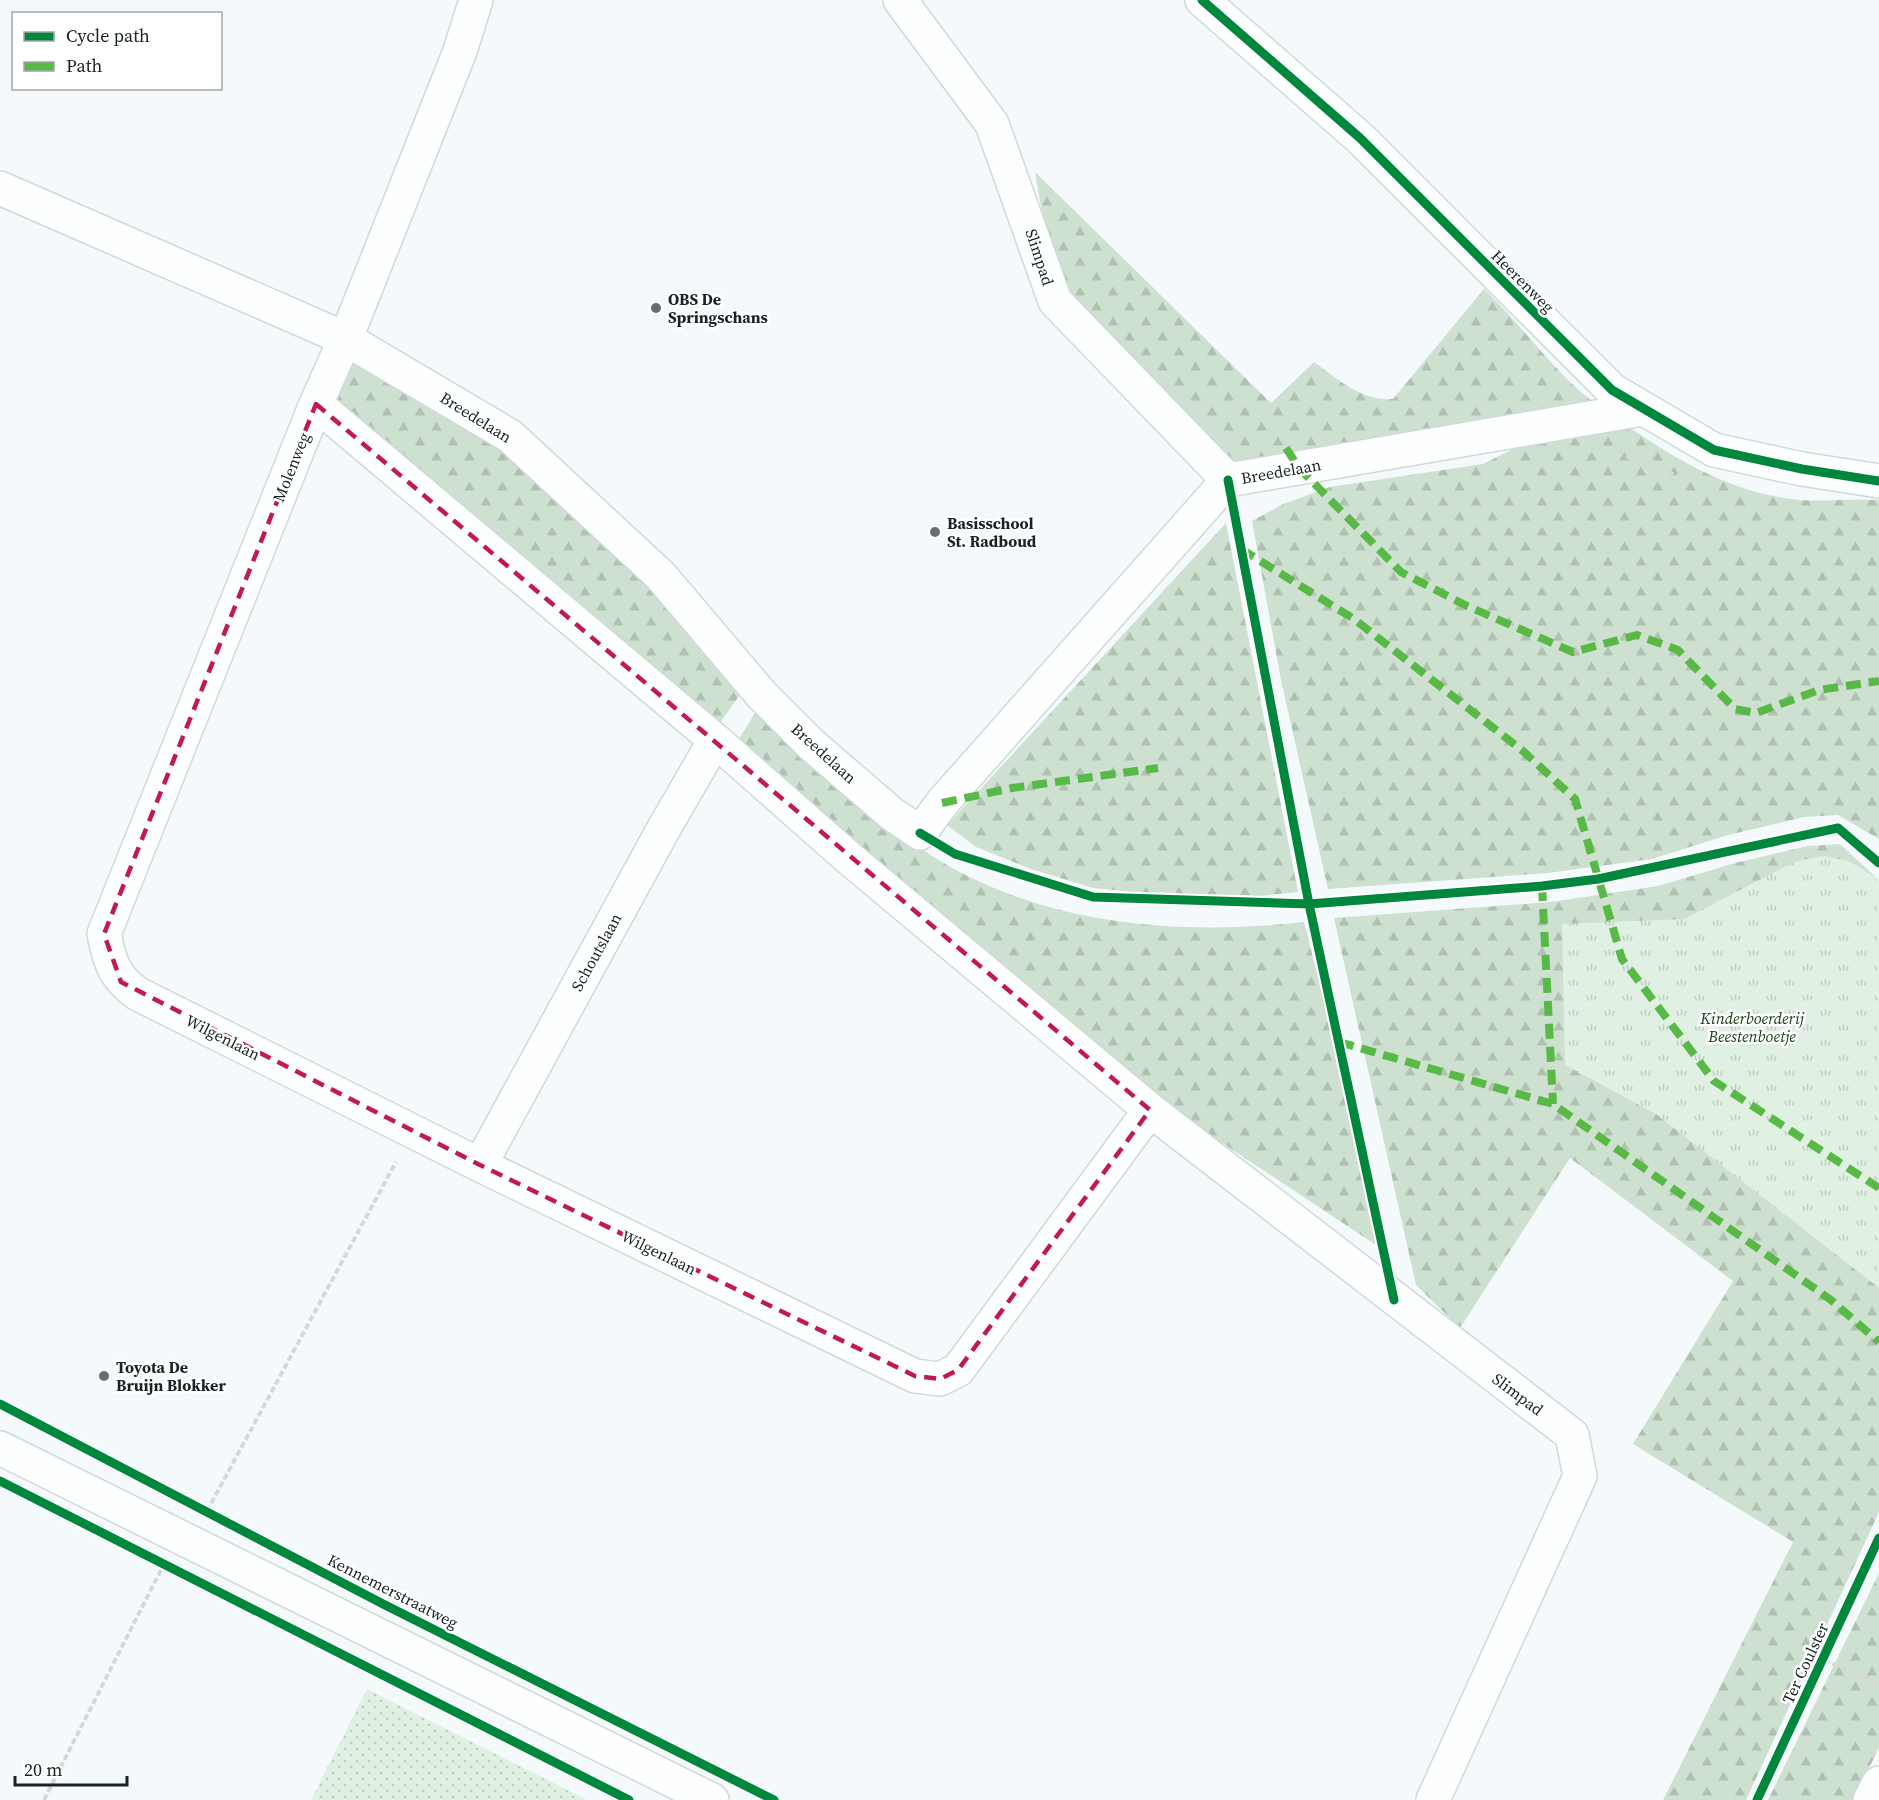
<svg xmlns="http://www.w3.org/2000/svg" width="1879" height="1800" font-family="'Source Serif 4',serif">
<style>
.grass{fill:url(#grass-dots)}
.forest{fill:url(#forest-firs)}
.park{fill:url(#park-tufts)}
.lines{fill:none;stroke-linecap:round;stroke-linejoin:round}
.minor-casing{stroke:#d0d8da;stroke-width:36}
.major-casing{stroke:#d0d8da;stroke-width:36}
.path{stroke:#d6d8d8;stroke-width:4;stroke-dasharray:6 3;stroke-linecap:butt}
.minor{stroke:#fdfefe;stroke-width:33}
.major{stroke:#fdfefe;stroke-width:33}
.quiet{stroke:#58b947;stroke-width:8;stroke-dasharray:15 8;stroke-linecap:butt}
.cycleway-casing{stroke:#fff;stroke-width:13}
.cycleway{stroke:#00873e;stroke-width:9}
.marked{fill:none;stroke:#c2185b;stroke-width:4.5;stroke-dasharray:12 8;stroke-linejoin:round}
.poi-dot{fill:#656e6f;stroke:#fff;stroke-width:2}
.labels{text-anchor:middle;dominant-baseline:central;stroke-width:5;stroke-linejoin:round;paint-order:stroke}
.street-label{font-size:16px;fill:#182324;stroke:#fff}
.poi-label{font-size:16px;font-weight:bold;fill:#182324;stroke:#fff;text-anchor:start}
.park-label{font-size:16px;font-style:italic;fill:#174216;stroke:#fff}
</style>
<defs>
<pattern id="grass-dots" width="8" height="8" patternUnits="userSpaceOnUse" patternTransform="scale(1.5)"><rect width="8" height="8" fill="#e0f0e2"/><path d="M2 2h.1M6 6h.1" fill="none" stroke="#bfcec2" stroke-width="1.8" stroke-linecap="round"/></pattern>
<pattern id="forest-firs" width="22" height="20" patternUnits="userSpaceOnUse" patternTransform="scale(1.5)"><rect width="22" height="20" fill="#cee1d0"/><path d="M5 1l3.5 6h-7zM16 11l3.5 6h-7z" fill="#b0c1b2"/></pattern>
<pattern id="park-tufts" width="24" height="20" patternUnits="userSpaceOnUse" patternTransform="scale(1.5)"><rect width="24" height="20" fill="#e0f0e2"/><path d="M3 7l-1-3M5 7V3M7 7l1-3M15 17l-1-3M17 17v-4M19 17l1-3" fill="none" stroke="#bfcec2"/></pattern>
</defs>
<rect width="100%" height="100%" fill="#f4fafb"/>
<!-- grass -->
<path class="grass" d="M 367,1689 L 587,1800 L 311,1800 Z"/>
<!-- forest -->
<path class="forest" d="M 1035,172 L 1271,403 L 1314,362 C 1339,380 1361,401 1393,399 L 1484,289 C 1524,327 1553,372 1597,405 L 1226,467 L 1081,311 L 1064,284 L 1046,236 Z
M 354,363 L 505,444 L 660,592 L 739,696 L 717,727 L 330,396 Z
M 1623,423 C 1678,461 1733,494 1801,500 C 1827,502 1853,498 1879,500 L 1879,839 L 1838,815 L 1804,817 L 1728,835 L 1652,859 L 1548,873 L 1328,889 L 1281,680 L 1252,521 L 1283,504 L 1330,487 L 1483,464 L 1521,445 Z
M 1226,523 L 1298,892 L 1259,896 L 1153,894 L 1093,888 L 1031,869 L 976,847 L 947,825 Z
M 760,705 C 796,738 832,770 868,803 C 885,818 901,835 920,848 C 1031,924 1173,937 1304,922 L 1388,1253 L 1156,1099 L 859,850 L 739,739 Z
M 1840,844 L 1879,880 L 1848,861 L 1879,1128 L 1879,1512 L 1746,1800 L 1663,1800 L 1793,1542 L 1633,1444 L 1733,1281 L 1570,1158 L 1460,1328 L 1416,1285 L 1334,918 L 1551,902 L 1658,886 L 1735,863 L 1808,846 Z
M 1879,1573 L 1879,1748 L 1853,1800 L 1768,1800 Z"/>
<!-- park -->
<path class="park" d="M 1824,856 L 1848,861 L 1879,881 L 1879,1288 L 1656,1114 L 1565,1065 L 1562,924 L 1684,919 L 1796,861 Z"/>
<g class="lines">
<!-- minor casing -->
<g class="minor-casing">
<path id="minor" d="M 476,0 L 460,51 L 350,328 L 316,404 L 104,934 C 110,963 114,977 138,994 L 480,1165 L 915,1376 L 940,1379 L 958,1370 L 1150,1110
M 900,0 L 992,124 L 1055,301 L 1228,480
M 1202,0 L 1360,138 L 1612,390 L 1714,450 L 1802,469 L 1879,481
M 0,188 L 346,339 L 510,436 L 661,576 L 761,694 L 812,745 L 892,814 L 920,833 L 942,803 L 1228,480 L 1643,409
M 316,404 L 715,740 L 850,859 L 1150,1110 L 1572,1435 L 1580,1476 L 1433,1800
M 480,1165 L 663,830 L 715,740
M 1870,1800 L 1879,1783"/>
</g>
<!-- major casing -->
<g class="major-casing">
<path id="major" d="M 0,1448 L 712,1800"/>
</g>
<!-- path -->
<path class="path" d="M 1619,450 L 1631,459 L 1689,480
M 1860,517 L 1879,521
M 207,1511 L 396,1162
M 1824,1660 L 1879,1683
M 44,1800 L 162,1568"/>
<!-- minor -->
<use href="#minor" class="minor"/>
<!-- major -->
<use href="#major" class="major"/>
<!-- quiet -->
<path class="quiet" d="M 1286,448 L 1299,468 L 1401,572 L 1467,606 L 1573,652 L 1637,635 L 1678,650 L 1735,709 L 1756,713 L 1819,690 L 1879,681
M 1241,549 L 1354,619 L 1523,751 L 1575,799 L 1622,959 L 1714,1081 L 1879,1188
M 942,803 L 1012,788 L 1158,768
M 1542,886 L 1553,1104
M 1339,1042 L 1553,1104 L 1831,1300 L 1879,1342"/>
<!-- cycleway casing -->
<g class="cycleway-casing">
<path id="cycleway" d="M 1202,0 L 1360,138 L 1612,390 L 1714,450 L 1802,469 L 1879,481
M 1228,480 L 1309,904 L 1394,1300
M 920,833 L 955,854 L 1093,897 L 1309,904 L 1542,886 L 1598,879 L 1838,828 L 1879,863
M 0,1404 L 385,1605 L 774,1800
M 0,1481 L 629,1800
M 1757,1800 L 1879,1538"/>
</g>
<!-- cycleway -->
<use href="#cycleway" class="cycleway"/>
</g>
<!-- marked area -->
<path class="marked" d="M 316,404 L 1150,1110 L 958,1370 L 940,1379 L 915,1376 L 480,1165 L 121,982 L 104,934 Z"/>
<!-- markers -->
<g class="poi-dot">
<circle cx="656" cy="308" r="6"/>
<circle cx="935" cy="532" r="6"/>
<circle cx="104" cy="1376" r="6"/>
</g>
<g class="labels">
<!-- street labels -->
<g class="street-label">
<text transform="translate(1040 257) rotate(72)">Slimpad</text>
<text transform="translate(1523 281) rotate(45)">Heerenweg</text>
<text transform="translate(476 417) rotate(32)">Breedelaan</text>
<text transform="translate(291 467) rotate(-68)">Molenweg</text>
<text transform="translate(1281 471) rotate(-10)">Breedelaan</text>
<text transform="translate(824 753) rotate(42)">Breedelaan</text>
<text transform="translate(596 952) rotate(-61)">Schoutslaan</text>
<text transform="translate(223 1037) rotate(27)">Wilgenlaan</text>
<text transform="translate(659 1252) rotate(26)">Wilgenlaan</text>
<text transform="translate(1518 1394) rotate(37)">Slimpad</text>
<text transform="translate(393 1591) rotate(27)">Kennemerstraatweg</text>
<text transform="translate(1805 1663) rotate(-65)">Ter Coulster</text>
</g>
<!-- poi labels -->
<g class="poi-label">
<text x="668" y="299">OBS De<tspan x="668" dy="18">Springschans</tspan></text>
<text x="947" y="523">Basisschool<tspan x="947" dy="18">St. Radboud</tspan></text>
<text x="116" y="1367">Toyota De<tspan x="116" dy="18">Bruijn Blokker</tspan></text>
</g>
<!-- park labels -->
<g class="park-label">
<text x="1752" y="1018">Kinderboerderij<tspan x="1752" dy="18">Beestenboetje</tspan></text>
</g>
</g>
<!-- legend -->
<rect x="12" y="12" width="210" height="78" fill="#ffffff" stroke="#a3a7a7" stroke-width="1.5"/>
<rect x="24" y="32" width="30" height="9" fill="#00873e" stroke="#a3a7a7" stroke-width="1.5"/>
<text x="66" y="42" font-size="18" fill="#182324">Cycle path</text>
<rect x="24" y="62" width="30" height="9" fill="#58b947" stroke="#a3a7a7" stroke-width="1.5"/>
<text x="66" y="72" font-size="18" fill="#182324">Path</text>
<!-- scale -->
<path d="M15 1776v9h112v-9" fill="none" stroke="#182324" stroke-width="3"/>
<text x="24" y="1776" font-size="18" fill="#182324" stroke="#ffffff" stroke-width="4.5" paint-order="stroke">20 m</text>
</svg>
